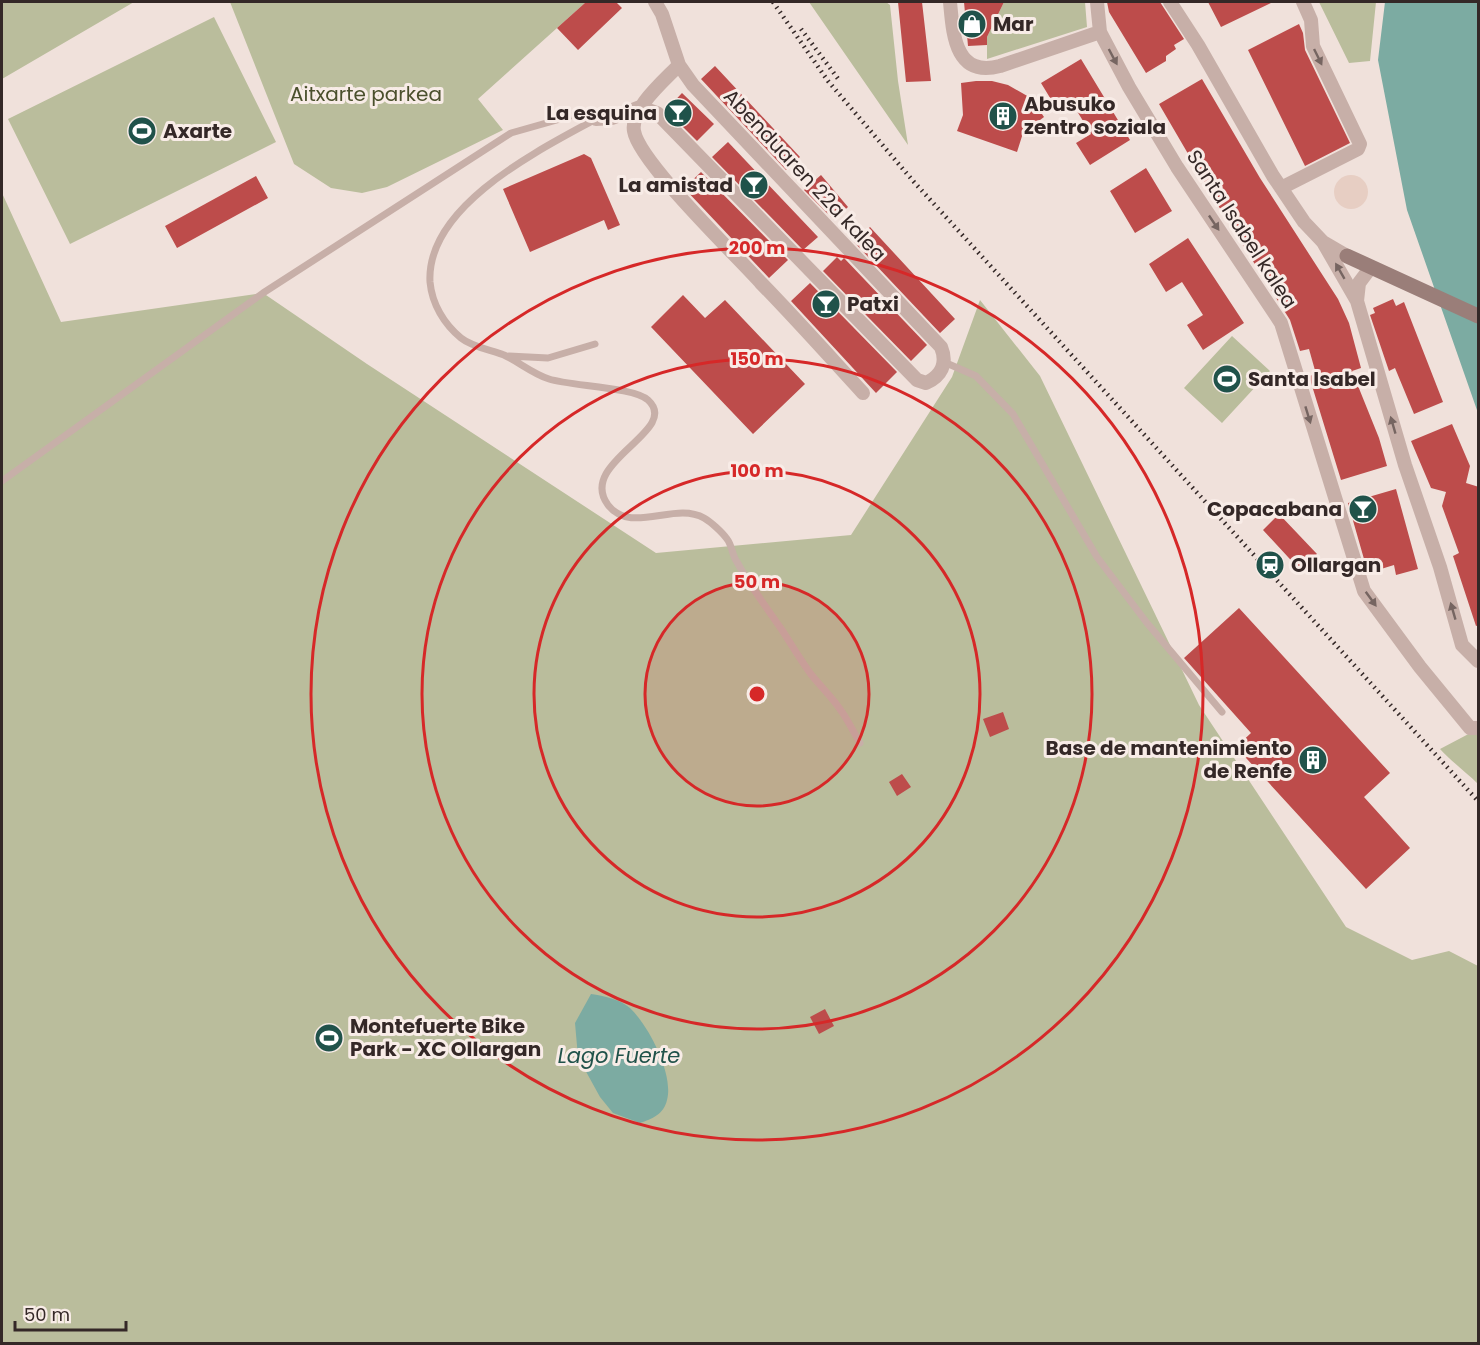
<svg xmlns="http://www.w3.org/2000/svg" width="1480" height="1345" font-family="Poppins,sans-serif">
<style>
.green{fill:#babd9c}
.plaza{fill:#e7cec3}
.water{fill:#7caba2}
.building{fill:#bd4c4b}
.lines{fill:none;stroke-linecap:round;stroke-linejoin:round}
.lane{stroke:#c7afa8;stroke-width:7}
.street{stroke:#c7afa8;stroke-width:14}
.secondary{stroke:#9a7e79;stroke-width:15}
.rail{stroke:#342827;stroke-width:4.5;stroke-dasharray:1.5 4.5;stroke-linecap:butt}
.oneway{fill:#766561}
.ring{fill:none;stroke:#d62828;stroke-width:3}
.labels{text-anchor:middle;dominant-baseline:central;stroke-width:6;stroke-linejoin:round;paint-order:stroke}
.poi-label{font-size:20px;font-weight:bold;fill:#342827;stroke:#f8ece7;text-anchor:start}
.park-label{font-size:20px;fill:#4b502d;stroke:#f8ece7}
.street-label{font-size:20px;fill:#342827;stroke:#f8ece7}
.water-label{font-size:21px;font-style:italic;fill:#20524a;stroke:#f8ece7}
.centre{fill:#d62828;stroke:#f8ece7;stroke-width:3}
.ring-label{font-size:18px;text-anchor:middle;font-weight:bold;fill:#d62828;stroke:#f8ece7;stroke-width:6;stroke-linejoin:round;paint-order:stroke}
</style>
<rect width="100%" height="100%" fill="#f0e1db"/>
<!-- green -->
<path class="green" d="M 2,2 L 134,2 L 2,79 Z
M 230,2 L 586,2 L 478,99 L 503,130 L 387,187 L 362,193 L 331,188 L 294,164 Z
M 809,2 L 886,2 L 890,5 L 898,81 L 908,145 Z
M 1004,2 L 1085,2 L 1087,27 L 987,59 L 987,37 Z
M 1319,2 L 1376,2 L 1370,61 L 1349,63 Z
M 214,17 L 276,142 L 70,244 L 8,119 Z
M 2,193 L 61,322 L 263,293 L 367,364 L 656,553 L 851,535 L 952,377 L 980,300 L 1040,376 L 1199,705 L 1346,927 L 1412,960 L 1449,951 L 1478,966 L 1478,1343 L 2,1343 Z
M 1232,336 L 1270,371 L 1222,423 L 1184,388 Z
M 1478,729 L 1478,784 C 1466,772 1452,762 1440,749 Z"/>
<!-- plaza -->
<path class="plaza" d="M1334 192a17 17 0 1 1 34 0a17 17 0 1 1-34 0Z"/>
<!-- water -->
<path class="water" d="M 1385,2 L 1478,2 L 1478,413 L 1407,210 L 1378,60 Z
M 591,994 C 604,996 620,999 630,1008 C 649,1026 674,1075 667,1100 C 664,1114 652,1119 640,1123 L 613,1113 L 600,1097 L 578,1057 L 575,1023 Z"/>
<!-- building -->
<path class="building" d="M 586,2 L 616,2 L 622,8 L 578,50 L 557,28 Z
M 898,2 L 922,2 L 931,81 L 906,82 Z
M 964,2 L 1004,2 L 987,37 L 987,45 L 968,46 Z
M 1107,2 L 1160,2 L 1184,39 L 1174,45 L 1176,49 L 1166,56 L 1166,61 L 1146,73 L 1109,12 Z
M 1208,2 L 1273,2 L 1221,27 Z
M 1299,24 L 1303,33 L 1305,50 L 1350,143 L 1305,166 L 1248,50 Z
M 1081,59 L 1130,140 L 1090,165 L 1076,143 L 1091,134 L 1069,98 L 1055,106 L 1041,83 Z
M 715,66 L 800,157 L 786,170 L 701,79 Z
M 1202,79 L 1260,178 L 1338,299 L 1349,323 L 1361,368 L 1352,371 L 1379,438 L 1387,466 L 1341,480 L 1309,376 L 1316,374 L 1309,349 L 1300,351 L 1290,320 L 1222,212 L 1159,104 Z
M 976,81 L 992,81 L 1008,85 L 1050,109 L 1042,114 L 1044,117 L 1023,133 L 1017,152 L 957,131 L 963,115 L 961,83 Z
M 682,93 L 714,124 L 697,141 L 666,110 Z
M 728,142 L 818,237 L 803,250 L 712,157 Z
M 584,154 L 591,158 L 620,225 L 608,230 L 604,220 L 530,252 L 503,189 Z
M 1146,168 L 1172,211 L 1135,233 L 1110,191 Z
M 701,172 L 788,260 L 769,278 L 684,188 Z
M 821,175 L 848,207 L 834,220 L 804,190 Z
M 256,176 L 268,198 L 177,248 L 165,226 Z
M 870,227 L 955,319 L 940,333 L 854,242 Z
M 1188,238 L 1244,323 L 1203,350 L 1187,325 L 1203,315 L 1182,282 L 1166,292 L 1149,264 Z
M 837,257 L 841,261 L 844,258 L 927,345 L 911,361 L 823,271 Z
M 810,283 L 897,372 L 876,393 L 791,301 Z
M 683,295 L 705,318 L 725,300 L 805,384 L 753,434 L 651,327 Z
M 1393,299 L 1396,306 L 1404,302 L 1443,402 L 1414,414 L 1395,368 L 1389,371 L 1370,315 L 1375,313 L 1373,308 Z
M 1452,424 L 1470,466 L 1466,483 L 1479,487 L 1479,625 L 1476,626 L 1453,556 L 1459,553 L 1442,506 L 1446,492 L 1431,488 L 1411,441 Z
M 1396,489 L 1418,569 L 1396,575 L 1394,565 L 1368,573 L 1348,503 Z
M 1279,514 L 1317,554 L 1300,570 L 1263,530 Z
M 1239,608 L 1390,773 L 1364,797 L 1410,848 L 1366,889 L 1236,747 L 1251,733 L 1184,658 Z
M 1003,712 L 1009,729 L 990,737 L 983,719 Z
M 902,774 L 911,787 L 897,796 L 889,782 Z
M 825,1009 L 834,1026 L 819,1034 L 810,1017 Z"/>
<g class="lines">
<!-- lane -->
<path class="lane" d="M 596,119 C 539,150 426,206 430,282 C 432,304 444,324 461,338 C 472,347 491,350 504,355 C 519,362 533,374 549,379 C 570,386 634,387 648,400 C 682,431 576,462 608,505 C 631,535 675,501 704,518 C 711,522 722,532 727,539 C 732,545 732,555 737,562 C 750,586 767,608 782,630 C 791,644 800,659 810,673 C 820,686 833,698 842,712 C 849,722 854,733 860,743
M 509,356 L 548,358 L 595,344
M 944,362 L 976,376 L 1013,414 L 1097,557 L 1147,623 L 1222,712
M 2,481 L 263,293 L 511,133 L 578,114 L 596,119"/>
<!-- street -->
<path class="street" d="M 950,2 C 953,32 954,78 1000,66 L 1100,32
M 1097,2 L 1100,32 L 1129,87 L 1177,167 L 1281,323 L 1364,591 L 1420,667 L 1470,728 L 1478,728
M 1170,2 L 1198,45 L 1273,176 L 1304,222 L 1323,242 L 1347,256
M 679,65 C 665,80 630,109 634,131 C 639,162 736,255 761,283 C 796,319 829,356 863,393
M 640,107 L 657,113 L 917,380 L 926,383 C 941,376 948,364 941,347 L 693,85 L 679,65 L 662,14 L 655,2
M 596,119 L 612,118 L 640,107
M 1281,188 L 1358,149 L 1360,144 L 1313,46 L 1311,20 L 1303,2
M 1323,242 L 1357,301 L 1405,465 L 1440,567 L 1462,645 L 1478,661
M 1357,301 L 1359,283 L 1371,267"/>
<!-- secondary -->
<path class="secondary" d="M 1347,256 L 1478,316"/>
<!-- rail -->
<path class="rail" d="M 773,2 L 828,81 L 914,182 L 1478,801
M 801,29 L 839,80"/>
</g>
<!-- one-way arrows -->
<defs><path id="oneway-solid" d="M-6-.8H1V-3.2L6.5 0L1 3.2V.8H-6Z" transform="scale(1.5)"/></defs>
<g class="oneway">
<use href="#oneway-solid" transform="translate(1113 57) rotate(62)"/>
<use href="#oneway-solid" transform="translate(1318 57) rotate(64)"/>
<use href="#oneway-solid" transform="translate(1214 223) rotate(56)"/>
<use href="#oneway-solid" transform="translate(1340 271) rotate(-120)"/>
<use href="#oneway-solid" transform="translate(1308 415) rotate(73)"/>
<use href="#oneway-solid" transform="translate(1393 425) rotate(-106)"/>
<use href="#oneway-solid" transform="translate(1371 599) rotate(54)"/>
<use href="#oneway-solid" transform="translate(1453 611) rotate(-106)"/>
</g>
<!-- distance rings -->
<circle cx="757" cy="694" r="112" fill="#d62828" fill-opacity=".12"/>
<g class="ring">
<circle cx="757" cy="694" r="112"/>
<circle cx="757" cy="694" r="223"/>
<circle cx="757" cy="694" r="335"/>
<circle cx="757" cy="694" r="446"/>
</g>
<!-- icons -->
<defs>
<g id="shop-disc" transform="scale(1.5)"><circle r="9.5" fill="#20524a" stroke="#f8ece7"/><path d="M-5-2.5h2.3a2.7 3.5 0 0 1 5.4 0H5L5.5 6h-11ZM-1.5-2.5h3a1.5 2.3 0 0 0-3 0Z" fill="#fff"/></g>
<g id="bar-disc" transform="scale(1.5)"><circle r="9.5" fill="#20524a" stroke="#f8ece7"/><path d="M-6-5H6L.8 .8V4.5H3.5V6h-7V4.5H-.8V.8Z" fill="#fff"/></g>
<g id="building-disc" transform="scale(1.5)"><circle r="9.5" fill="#20524a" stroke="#f8ece7"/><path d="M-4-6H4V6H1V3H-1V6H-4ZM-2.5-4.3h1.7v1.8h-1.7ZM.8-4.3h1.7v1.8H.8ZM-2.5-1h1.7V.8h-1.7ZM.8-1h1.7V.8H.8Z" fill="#fff"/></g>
<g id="stadium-disc" transform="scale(1.5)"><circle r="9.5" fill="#20524a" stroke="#f8ece7"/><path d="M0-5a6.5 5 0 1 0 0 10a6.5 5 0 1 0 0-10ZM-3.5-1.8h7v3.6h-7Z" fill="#fff"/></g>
<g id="station-disc" transform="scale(1.5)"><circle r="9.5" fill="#20524a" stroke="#f8ece7"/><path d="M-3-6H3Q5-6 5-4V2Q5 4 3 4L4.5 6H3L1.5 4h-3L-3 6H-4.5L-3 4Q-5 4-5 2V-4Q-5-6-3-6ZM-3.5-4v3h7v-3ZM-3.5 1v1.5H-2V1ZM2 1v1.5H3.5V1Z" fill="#fff"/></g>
</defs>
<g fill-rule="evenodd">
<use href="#shop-disc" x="972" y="24"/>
<use href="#bar-disc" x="678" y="113"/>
<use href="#building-disc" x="1003" y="116"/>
<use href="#stadium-disc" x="142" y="131"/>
<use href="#bar-disc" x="754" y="185"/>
<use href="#bar-disc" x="826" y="304"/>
<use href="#stadium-disc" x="1227" y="379"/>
<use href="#bar-disc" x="1363" y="509"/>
<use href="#station-disc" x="1270" y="565"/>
<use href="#building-disc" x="1313" y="760"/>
<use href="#stadium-disc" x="329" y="1038"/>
</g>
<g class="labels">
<!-- poi labels -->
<g class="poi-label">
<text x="993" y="24">Mar</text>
<text x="1024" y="104">Abusuko<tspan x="1024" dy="23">zentro soziala</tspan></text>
<text x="657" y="113" text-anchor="end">La esquina</text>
<text x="163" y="131">Axarte</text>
<text x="733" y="185" text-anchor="end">La amistad</text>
<text x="847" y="304">Patxi</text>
<text x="1248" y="379">Santa Isabel</text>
<text x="1342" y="509" text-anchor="end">Copacabana</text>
<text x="1291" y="565">Ollargan</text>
<text x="1292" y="748" text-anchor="end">Base de mantenimiento<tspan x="1292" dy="23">de Renfe</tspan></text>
<text x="350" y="1026">Montefuerte Bike<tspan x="350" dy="23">Park - XC Ollargan</tspan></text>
</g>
<!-- park labels -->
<g class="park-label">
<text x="366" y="94">Aitxarte parkea</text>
</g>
<!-- street labels -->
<g class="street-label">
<text transform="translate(805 175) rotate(47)">Abenduaren 22a kalea</text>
<text transform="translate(1242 229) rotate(57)">Santa Isabel kalea</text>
</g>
<!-- water labels -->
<g class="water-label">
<text x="619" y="1055">Lago Fuerte</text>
</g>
</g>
<circle cx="757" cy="694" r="9" class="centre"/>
<g class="ring-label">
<text x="757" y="254">200 m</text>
<text x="757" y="365">150 m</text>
<text x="757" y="477">100 m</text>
<text x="757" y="588">50 m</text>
</g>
<!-- border -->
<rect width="1480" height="1345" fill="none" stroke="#342827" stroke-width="6"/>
<!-- scale -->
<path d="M15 1321v9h111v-9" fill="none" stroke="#342827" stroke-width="3"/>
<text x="24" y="1321" font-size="18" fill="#342827" stroke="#f8ece7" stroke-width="4.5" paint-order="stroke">50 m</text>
</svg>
